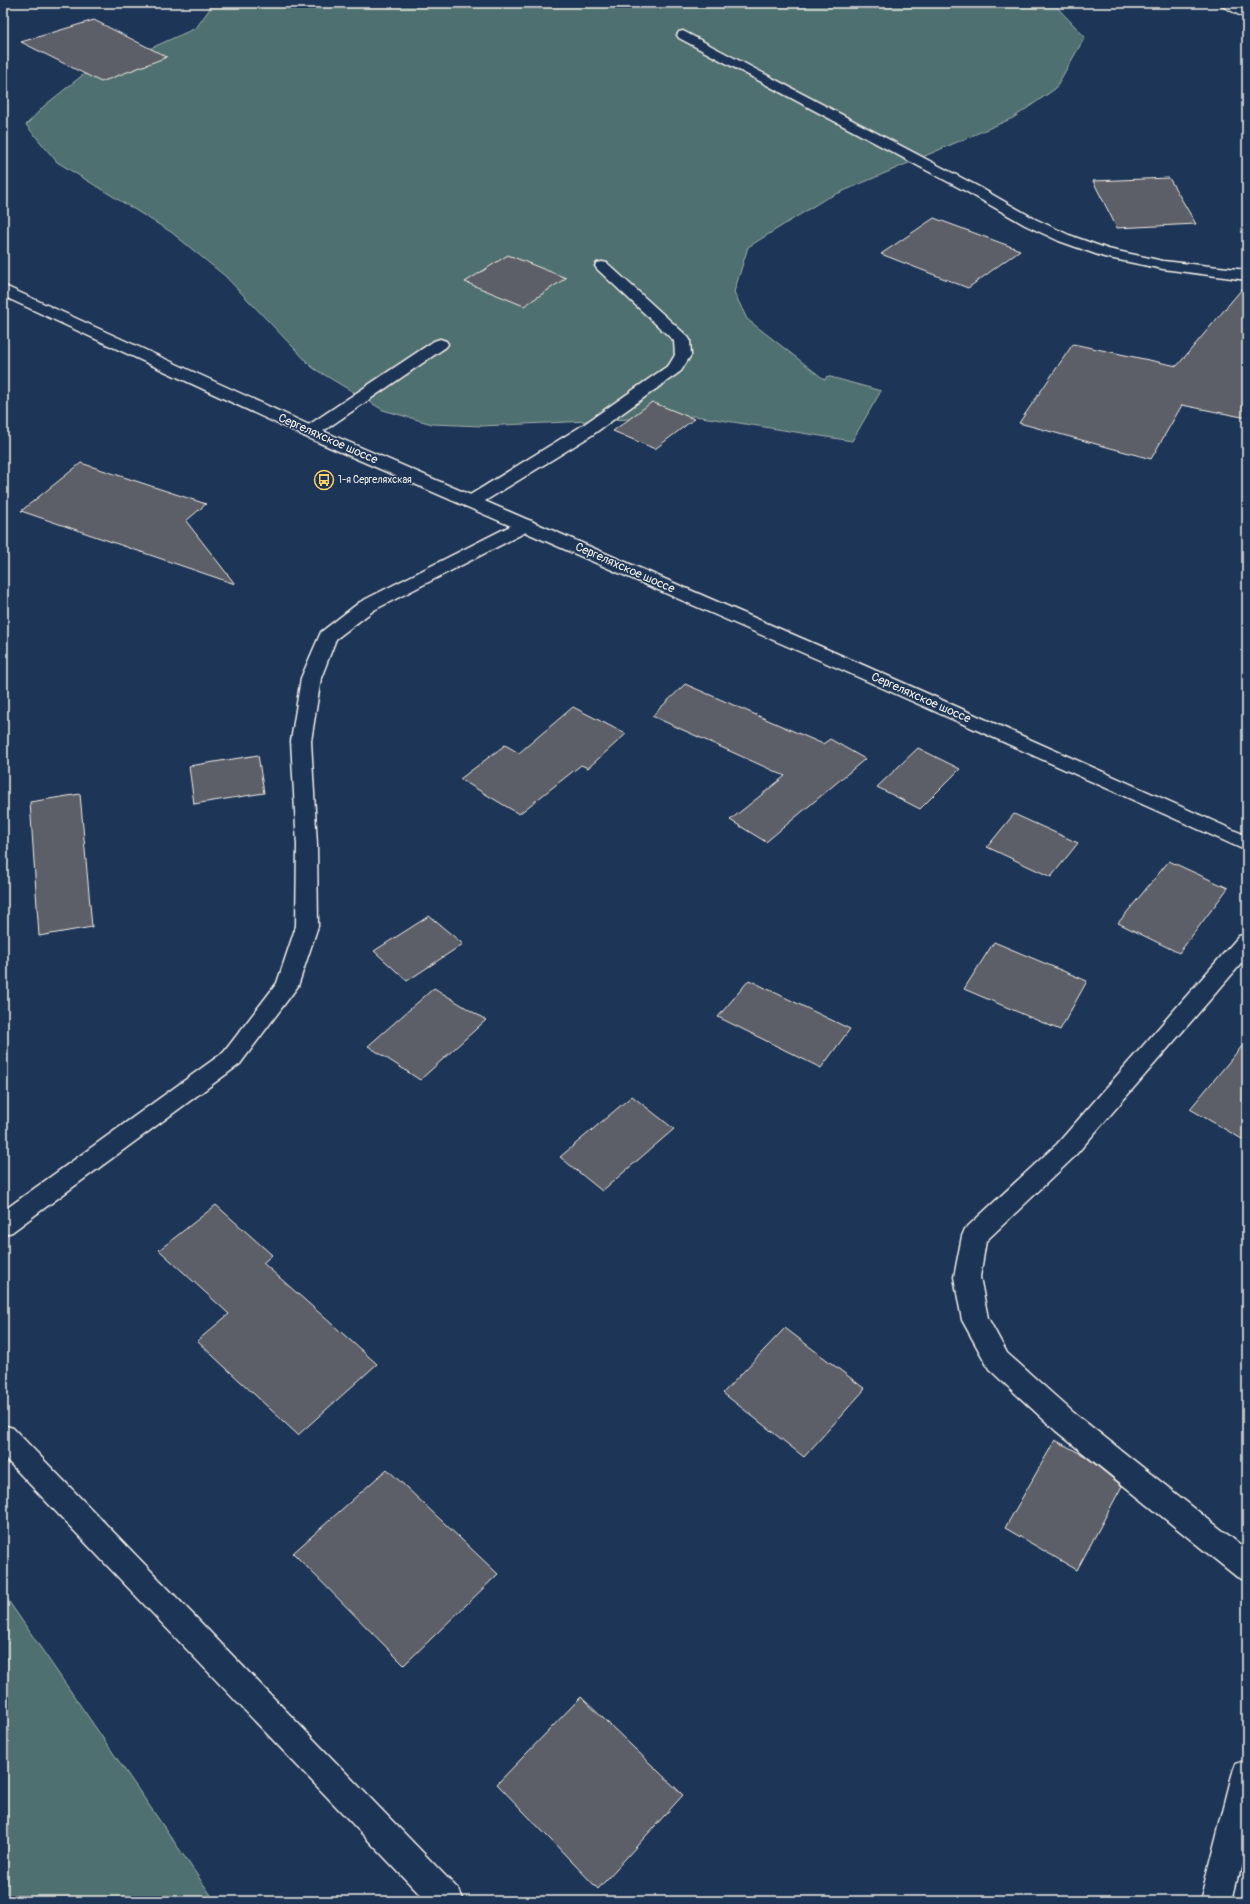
<svg xmlns="http://www.w3.org/2000/svg" width="1250" height="1904" font-family="Pangolin,sans-serif">
<style>
.green{fill:#4f7070;stroke:#a2b0ac}
.building{fill:#5d5e68;stroke:#f4f1e8}
.lines{fill:none;stroke-linecap:round;stroke-linejoin:round}
.lane-casing{stroke:#f4f1e8;stroke-width:3}
.street-casing{stroke:#f4f1e8;stroke-width:3}
.secondary-casing{stroke:#f4f1e8;stroke-width:3}
.lane{fill:#1d3557;fill-rule:evenodd}
.street{fill:#1d3557;fill-rule:evenodd}
.secondary{fill:#1d3557;fill-rule:evenodd}
.labels{text-anchor:middle;dominant-baseline:central;stroke-width:3;stroke-linejoin:round;paint-order:stroke}
.far-poi-label{font-size:10px;fill:#f4f1e8;stroke:#1d3557;text-anchor:start}
.street-label{font-size:12px;fill:#f4f1e8;stroke:#1d3557}
</style>
<rect width="100%" height="100%" fill="#1d3557"/>
<filter id="ink" filterUnits="userSpaceOnUse"><feTurbulence type="fractalNoise" baseFrequency=".025" numOctaves="2"/><feDisplacementMap in="SourceGraphic" scale="8" xChannelSelector="R" yChannelSelector="G"/><feConvolveMatrix kernelMatrix="1 2 1 2 8 2 1 2 1" color-interpolation-filters="sRGB"/></filter>
<g filter="url(#ink)">
<!-- green -->
<path class="green" d="M 214,3 L 1053,3 L 1085,37 L 1055,89 L 1013,118 L 825,199 L 748,247 L 734,292 L 747,319 L 825,380 L 827,376 L 881,391 L 852,441 L 695,416 L 482,426 L 432,424 L 383,410 L 313,368 L 225,276 L 171,232 L 57,162 L 26,125 L 44,106 L 84,74 L 100,76 L 151,48 L 196,28 Z
M 3,1593 L 215,1901 L 3,1901 Z"/>
<!-- building -->
<path class="building" d="M 94,20 L 167,57 L 101,82 L 21,42 Z
M 1169,178 L 1196,224 L 1117,228 L 1093,181 Z
M 934,218 L 1020,250 L 968,288 L 881,254 Z
M 508,255 L 566,278 L 524,306 L 465,282 Z
M 1247,283 L 1247,418 L 1182,405 L 1151,459 L 1019,423 L 1073,344 L 1177,366 Z
M 652,402 L 694,419 L 655,449 L 613,431 Z
M 81,463 L 206,504 L 186,521 L 235,584 L 21,511 Z
M 685,684 L 823,744 L 830,739 L 865,759 L 766,842 L 730,820 L 785,776 L 652,716 Z
M 573,707 L 626,734 L 588,768 L 581,765 L 519,814 L 460,779 L 505,745 L 519,753 Z
M 918,748 L 960,769 L 920,809 L 877,787 Z
M 258,755 L 264,793 L 194,804 L 189,766 Z
M 80,794 L 92,927 L 39,936 L 30,802 Z
M 1014,814 L 1078,843 L 1051,877 L 987,847 Z
M 1169,861 L 1228,888 L 1179,953 L 1118,923 Z
M 429,916 L 463,944 L 407,981 L 374,951 Z
M 994,942 L 1087,981 L 1060,1030 L 964,989 Z
M 749,980 L 850,1029 L 821,1068 L 718,1017 Z
M 434,988 L 486,1020 L 420,1080 L 368,1046 Z
M 1247,1040 L 1247,1142 L 1190,1109 Z
M 632,1096 L 674,1129 L 602,1191 L 560,1157 Z
M 216,1205 L 272,1255 L 263,1263 L 377,1364 L 298,1435 L 197,1341 L 229,1314 L 159,1250 Z
M 785,1328 L 865,1389 L 804,1457 L 723,1393 Z
M 1055,1440 L 1085,1456 L 1122,1486 L 1077,1570 L 1005,1528 Z
M 387,1469 L 498,1574 L 404,1665 L 293,1553 Z
M 581,1697 L 683,1795 L 598,1889 L 497,1784 Z"/>
<g class="lines">
<!-- lane casing -->
<g class="lane-casing">
<path id="lane" d="M 683,31 L 979,187 L 1035,219 L 1069,235 L 1108,249 L 1163,261 L 1247,270 L 1247,280 L 1163,269 L 1104,257 L 1059,241 L 1025,225 L 969,193 L 679,38 L 677,35 L 679,32 Z
M 602,262 L 607,263 L 688,337 L 690,340 L 691,355 L 681,371 L 592,435 L 477,506 L 471,507 L 465,506 L 462,502 L 465,498 L 580,427 L 669,365 L 675,355 L 674,341 L 597,269 L 595,266 L 597,263 Z
M 440,339 L 446,341 L 448,344 L 446,347 L 316,436 L 310,437 L 304,436 L 302,432 L 304,428 L 434,341 Z
M 1247,934 L 1247,957 L 1073,1158 L 986,1241 L 980,1277 L 988,1318 L 1007,1353 L 1074,1413 L 1247,1550 L 1247,1581 L 1237,1577 L 1056,1431 L 989,1369 L 962,1320 L 954,1277 L 962,1236 L 965,1229 L 1057,1144 L 1239,936 Z
M 1247,1760 L 1247,1838 L 1232,1901 L 1200,1901 L 1232,1775 L 1236,1764 Z"/>
</g>
<!-- street casing -->
<g class="street-casing">
<path id="street" d="M 1220,3 L 1235,3 L 1247,10 L 1247,19 L 1222,6 Z
M 526,520 L 532,521 L 535,525 L 532,529 L 374,610 L 336,639 L 321,678 L 311,741 L 317,845 L 318,926 L 298,986 L 240,1064 L 12,1232 L 3,1235 L 3,1211 L 224,1052 L 277,983 L 296,926 L 297,845 L 291,741 L 301,678 L 321,632 L 360,602 L 520,521 Z
M 3,1425 L 13,1428 L 459,1890 L 464,1901 L 426,1901 L 3,1456 Z"/>
</g>
<!-- secondary casing -->
<g class="secondary-casing">
<path id="secondary" d="M 3,285 L 316,428 L 854,661 L 1247,836 L 1247,851 L 840,669 L 304,436 L 3,296 Z"/>
</g>
<!-- lane -->
<use href="#lane" class="lane"/>
<!-- street -->
<use href="#street" class="street"/>
<!-- secondary -->
<use href="#secondary" class="secondary"/>
</g>
</g>
<!-- icons -->
<defs>
<g id="bus-ring" transform="scale(1)"><circle r="9.5" fill="#1d3557" stroke="#ffd166" stroke-width="1.5"/><path d="M-5-6H5V4H4V6H2V4H-2V6H-4V4H-5ZM-3.5-4V0h7V-4ZM-3.5 1.2v1.5H-2V1.2ZM2 1.2v1.5H3.5V1.2Z" fill="#ffd166"/></g>
</defs>
<g fill-rule="evenodd">
<use href="#bus-ring" x="324" y="480"/>
</g>
<g class="labels">
<!-- far-poi labels -->
<g class="far-poi-label">
<text x="338" y="480">1-я Сергеляхская</text>
</g>
<!-- street labels -->
<g class="street-label">
<text transform="translate(328 439) rotate(24)">Сергеляхское шоссе</text>
<text transform="translate(625 568) rotate(24)">Сергеляхское шоссе</text>
<text transform="translate(921 698) rotate(24)">Сергеляхское шоссе</text>
</g>
</g>
<!-- margin -->
<rect width="1250" height="1904" fill="none" stroke="#1d3557" stroke-width="16"/>
<rect x="8" y="8" width="1234" height="1888" fill="none" stroke="#f4f1e8" stroke-width="1.5" filter="url(#ink)"/>
</svg>
